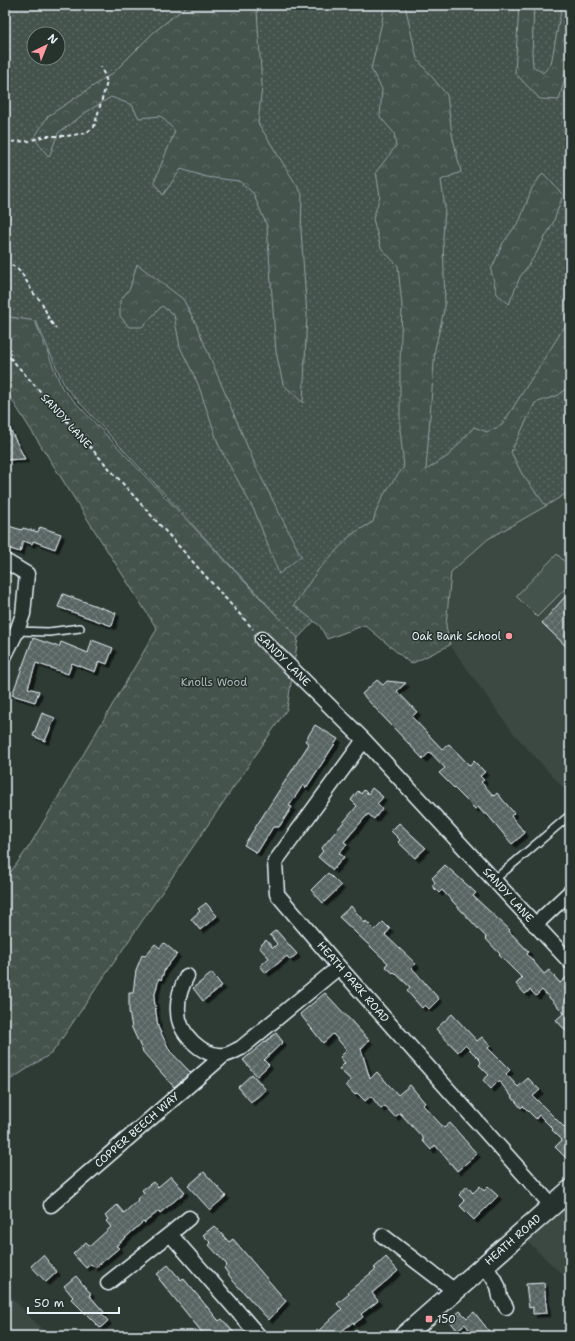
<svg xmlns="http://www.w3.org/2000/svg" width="575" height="1341" font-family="'Shantell Sans',sans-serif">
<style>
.built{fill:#3b4843}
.grass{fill:url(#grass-dots);stroke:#96a2a3;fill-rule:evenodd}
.forest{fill:url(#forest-crowns);stroke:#96a2a3}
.green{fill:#45524e;stroke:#96a2a3}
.building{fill:url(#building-cross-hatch);stroke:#e8f1f8;filter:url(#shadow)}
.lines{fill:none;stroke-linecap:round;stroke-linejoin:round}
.lane-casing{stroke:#e8f1f8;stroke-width:10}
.street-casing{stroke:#e8f1f8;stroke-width:17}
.secondary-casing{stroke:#e8f1f8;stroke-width:22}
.path{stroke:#e8f1f8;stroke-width:2;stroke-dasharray:4 3;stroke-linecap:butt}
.lane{stroke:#26332d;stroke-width:7}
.street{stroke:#26332d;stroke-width:14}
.secondary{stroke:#26332d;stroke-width:19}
.poi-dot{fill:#ff9aa2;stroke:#26332d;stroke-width:1.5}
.labels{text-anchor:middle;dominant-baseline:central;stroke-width:3;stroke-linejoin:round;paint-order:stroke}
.street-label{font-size:11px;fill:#e8f1f8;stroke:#26332d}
.poi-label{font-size:11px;fill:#e8f1f8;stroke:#26332d;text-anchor:end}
.park-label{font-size:11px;fill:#afb9bc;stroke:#26332d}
</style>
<defs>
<pattern id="grass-dots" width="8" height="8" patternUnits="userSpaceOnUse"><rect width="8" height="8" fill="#45524e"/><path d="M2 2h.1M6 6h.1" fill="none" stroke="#606b68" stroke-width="1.8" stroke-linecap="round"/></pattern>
<pattern id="forest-crowns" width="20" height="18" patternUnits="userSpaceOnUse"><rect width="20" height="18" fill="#45524e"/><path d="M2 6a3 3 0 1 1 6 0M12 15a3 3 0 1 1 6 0" fill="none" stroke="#606b68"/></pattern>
<pattern id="building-cross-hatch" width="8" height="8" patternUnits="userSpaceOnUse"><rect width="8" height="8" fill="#596563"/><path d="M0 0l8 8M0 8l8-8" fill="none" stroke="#717c7a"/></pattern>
<filter id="shadow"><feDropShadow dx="3.5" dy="3.5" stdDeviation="0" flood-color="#0009"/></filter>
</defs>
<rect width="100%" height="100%" fill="#2e3b35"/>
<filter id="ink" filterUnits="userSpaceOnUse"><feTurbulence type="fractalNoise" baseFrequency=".025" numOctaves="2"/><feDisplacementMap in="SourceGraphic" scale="8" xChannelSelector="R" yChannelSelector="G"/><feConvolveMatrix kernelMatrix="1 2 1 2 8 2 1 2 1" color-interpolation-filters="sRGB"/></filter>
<g filter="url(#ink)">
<!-- built -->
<path class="built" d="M 570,491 L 570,795 L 514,734 L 450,645 L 446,626 L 451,572 L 488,539 Z
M 570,1205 L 570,1282 L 527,1241 Z
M 5,1290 L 48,1336 L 5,1336 Z"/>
<!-- grass -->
<path class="grass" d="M 5,5 L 570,5 L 570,491 L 546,506 L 368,565 L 298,638 L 65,387 L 36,321 L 5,320 ZM 34,34 L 58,34 L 58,58 L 34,58 Z"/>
<!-- forest -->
<path class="forest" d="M 188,5 L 258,5 L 257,11 L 262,86 L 258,123 L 302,194 L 301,231 L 307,315 L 303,403 L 283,384 L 276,352 L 267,226 L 253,193 L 239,181 L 206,177 L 181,169 L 163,195 L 154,182 L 175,131 L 161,116 L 139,118 L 132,105 L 111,97 L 88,111 L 58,133 L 49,157 L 34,138 L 48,116 L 113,73 L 154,32 Z
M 384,5 L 405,5 L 417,59 L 447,95 L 452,134 L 461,172 L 441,180 L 445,208 L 443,237 L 445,306 L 435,349 L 426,470 L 448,456 L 474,427 L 487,432 L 502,425 L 563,329 L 570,321 L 570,384 L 559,395 L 535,403 L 511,452 L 522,474 L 546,506 L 488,539 L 451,572 L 446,626 L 450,645 L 411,664 L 365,625 L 327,639 L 320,626 L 294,605 L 318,570 L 352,534 L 373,522 C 379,498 389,486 404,467 L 400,430 L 400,363 L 402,306 L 398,266 L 381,248 L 373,219 L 380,196 L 376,172 L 396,146 L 394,133 L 380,117 L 382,89 L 371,69 L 382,22 Z
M 519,5 L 534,5 L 532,53 L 533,66 L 543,73 L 551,64 L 562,5 L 570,5 L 570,60 L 559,100 L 540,99 L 515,73 Z
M 543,173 L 563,195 L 553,223 L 536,254 L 520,277 L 509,304 L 497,294 L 491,270 L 503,243 L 520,220 L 532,188 Z
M 137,264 L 183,299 L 196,324 L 256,467 L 301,556 L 279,574 L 255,512 L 219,446 L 198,384 L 180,347 L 174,315 L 162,306 L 142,327 L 129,327 L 120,316 L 120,301 L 130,288 Z
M 5,316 L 35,321 L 62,388 L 298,638 L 287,709 L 52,1053 L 5,1083 L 5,880 L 30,845 L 157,629 L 5,389 Z"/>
<!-- green -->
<path class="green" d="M 557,554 L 570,567 L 570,584 L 537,617 L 516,596 Z"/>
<!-- building -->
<path class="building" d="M 5,419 L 25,459 L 5,460 Z
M 5,525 L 22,530 L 23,528 L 38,532 L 40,527 L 61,534 L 55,549 L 33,541 L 32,544 L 23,541 L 20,552 L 7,548 L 8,543 L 5,542 Z
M 570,591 L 570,650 L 542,623 Z
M 63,594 L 116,613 L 112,626 L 58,607 Z
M 33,638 L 59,647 L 61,642 L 88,653 L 92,640 L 113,648 L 107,664 L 99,661 L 95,672 L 72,663 L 68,674 L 36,663 L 28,688 L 39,691 L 35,702 L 12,695 Z
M 377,680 L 383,685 L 387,681 L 406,683 L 397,691 L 417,712 L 412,717 L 442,749 L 449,744 L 470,766 L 474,761 L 485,772 L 480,776 L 484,780 L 481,782 L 494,796 L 497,793 L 514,813 L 511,816 L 525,833 L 512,844 L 486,813 L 485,815 L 478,807 L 475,809 L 439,773 L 445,768 L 430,752 L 423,759 L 362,694 Z
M 42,713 L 55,718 L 45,741 L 33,736 Z
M 315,725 L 338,739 L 306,788 L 303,785 L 289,806 L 292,807 L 279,827 L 273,827 L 257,853 L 244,845 L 309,744 L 305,741 Z
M 372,788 L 383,797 L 377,804 L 382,809 L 374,819 L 368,814 L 344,842 L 347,844 L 339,853 L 344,857 L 333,870 L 318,857 L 323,851 L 321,849 L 357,806 L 351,800 L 358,791 L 361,794 L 364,790 L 368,794 Z
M 399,823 L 426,848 L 415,858 L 398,842 L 400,840 L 391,831 Z
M 445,865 L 476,893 L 473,896 L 510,930 L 509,931 L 529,952 L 527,954 L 544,974 L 549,970 L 560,983 L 570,974 L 570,1035 L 556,1020 L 564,1013 L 542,990 L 536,996 L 530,990 L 525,994 L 516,984 L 522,978 L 499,955 L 500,954 L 485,938 L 486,937 L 442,890 L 439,893 L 432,886 L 435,882 L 432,878 Z
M 328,873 L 341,886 L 323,903 L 311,890 Z
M 206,903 L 217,916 L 200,930 L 191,919 L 200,911 L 198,909 Z
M 351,906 L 365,923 L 366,921 L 375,930 L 383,922 L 390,929 L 385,935 L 416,964 L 412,968 L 439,999 L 429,1009 L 425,1005 L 422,1008 L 407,991 L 410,987 L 394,972 L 393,973 L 385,966 L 388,963 L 339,917 Z
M 276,930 L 297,954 L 290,960 L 287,956 L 266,973 L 260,966 L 269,958 L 259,947 L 266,940 L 273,948 L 277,944 L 270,935 Z
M 164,943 L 177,954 L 165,969 L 161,980 L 159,978 L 154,998 L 158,1027 L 170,1051 L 191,1073 L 174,1087 L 143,1052 L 132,1028 L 129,1011 L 129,993 L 133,993 L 136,970 L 142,955 L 145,956 L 155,944 L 160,948 Z
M 212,973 L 222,986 L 203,1001 L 193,988 Z
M 325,993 L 369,1040 L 361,1049 L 370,1079 L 377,1072 L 398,1095 L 410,1085 L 425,1103 L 423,1105 L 444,1128 L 450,1123 L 477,1154 L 457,1171 L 435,1145 L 431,1150 L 422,1140 L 424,1139 L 400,1113 L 395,1117 L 385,1106 L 381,1109 L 371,1096 L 365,1101 L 357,1093 L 355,1095 L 346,1085 L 351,1080 L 339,1069 L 345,1063 L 340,1057 L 347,1050 L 333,1034 L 323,1043 L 300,1014 Z
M 452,1014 L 477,1041 L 482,1037 L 490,1046 L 488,1048 L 510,1070 L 506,1074 L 518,1087 L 528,1078 L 540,1090 L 533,1096 L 570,1133 L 570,1162 L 555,1147 L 562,1140 L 552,1130 L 553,1129 L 539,1115 L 536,1119 L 523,1106 L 521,1108 L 499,1081 L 491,1089 L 483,1080 L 489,1075 L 479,1065 L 481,1063 L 480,1060 L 465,1045 L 458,1052 L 436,1029 Z
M 276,1033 L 283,1042 L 264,1060 L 269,1065 L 257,1076 L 243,1060 Z
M 252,1074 L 266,1090 L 251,1102 L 238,1087 Z
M 204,1172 L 226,1196 L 210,1210 L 188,1186 Z
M 171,1176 L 185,1192 L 160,1213 L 159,1211 L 144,1223 L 143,1222 L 116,1246 L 119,1248 L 95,1268 L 91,1264 L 86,1268 L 73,1254 L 86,1242 L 90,1246 L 111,1227 L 106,1221 L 108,1219 L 105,1216 L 117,1205 L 124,1213 L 138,1200 L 137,1199 L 144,1193 L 142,1190 L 153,1182 L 158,1187 Z
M 467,1186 L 473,1193 L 480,1186 L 484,1191 L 488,1187 L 498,1196 L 474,1220 L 460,1206 L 465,1201 L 459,1195 Z
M 214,1226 L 229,1242 L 233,1239 L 286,1301 L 269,1320 L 234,1282 L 224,1268 L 227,1265 L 209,1245 L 211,1243 L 203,1235 Z
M 43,1255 L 57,1272 L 46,1282 L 31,1266 Z
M 386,1257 L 398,1271 L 372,1293 L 378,1301 L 361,1314 L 363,1317 L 354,1324 L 353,1322 L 336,1336 L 334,1333 L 330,1336 L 313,1336 L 342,1309 L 337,1304 L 349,1294 L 348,1292 L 376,1269 L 374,1268 Z
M 168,1265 L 181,1280 L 183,1278 L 219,1321 L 222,1319 L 237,1336 L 205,1336 L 159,1279 L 160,1277 L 157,1274 Z
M 76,1276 L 91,1294 L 89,1295 L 104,1312 L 102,1314 L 108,1321 L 100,1328 L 71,1299 L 73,1297 L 64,1286 Z
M 544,1283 L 547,1313 L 533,1314 L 533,1307 L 529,1308 L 526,1284 Z
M 460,1311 L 467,1318 L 474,1312 L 493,1336 L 474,1336 L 465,1324 L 457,1330 L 449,1320 Z"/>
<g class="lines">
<!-- lane casing -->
<g class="lane-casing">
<path id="lane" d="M 17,631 L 49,632 L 80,628
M 494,880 L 570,815"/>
</g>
<!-- street casing -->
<g class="street-casing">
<path id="street" d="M 262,639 L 364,740 L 570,962
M 5,655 L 17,631 L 23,614 L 27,574 L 7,562
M 364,740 L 275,862 L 277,894 L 339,967 L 552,1206
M 535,925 L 570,892
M 187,976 C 181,987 177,998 178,1011 C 178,1033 202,1057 224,1055 C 229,1055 236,1050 241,1048 L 339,967
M 51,1205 L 224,1055
M 170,1234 L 189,1218
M 383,1236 L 455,1291
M 485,1265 L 498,1286 L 500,1297 L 506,1307
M 108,1283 L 170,1234 L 259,1336"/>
</g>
<!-- secondary casing -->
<g class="secondary-casing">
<path id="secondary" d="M 404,1336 L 570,1190"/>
</g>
<!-- path -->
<path class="path" d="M 5,142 L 29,141 L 45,136 L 67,136 L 86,133 L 94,127 L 107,82 L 101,67
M 5,262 C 21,268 24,277 32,291 C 35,296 40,299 42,303 C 48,314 46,318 56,328
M 5,352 L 253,629"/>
<!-- lane -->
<use href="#lane" class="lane"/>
<!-- street -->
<use href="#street" class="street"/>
<!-- secondary -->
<use href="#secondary" class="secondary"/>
</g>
</g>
<!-- markers -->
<g class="poi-dot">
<circle cx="509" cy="636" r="4"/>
<rect x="425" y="1315" width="8" height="8" rx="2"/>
</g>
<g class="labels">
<!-- street labels -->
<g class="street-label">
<text transform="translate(66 421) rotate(48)">SANDY LANE</text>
<text transform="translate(284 660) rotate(45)">SANDY LANE</text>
<text transform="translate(508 895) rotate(48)">SANDY LANE</text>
<text transform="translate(353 982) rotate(49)">HEATH PARK ROAD</text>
<text transform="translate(137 1130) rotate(-41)">COPPER BEECH WAY</text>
<text transform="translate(513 1240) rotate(-41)">HEATH ROAD</text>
</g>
<!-- poi labels -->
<g class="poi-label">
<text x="501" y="636">Oak Bank School</text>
<text x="437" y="1319" text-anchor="start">150</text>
</g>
<!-- park labels -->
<g class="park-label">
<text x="214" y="682">Knolls Wood</text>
</g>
</g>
<!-- margin -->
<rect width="575" height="1341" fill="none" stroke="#26332d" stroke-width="20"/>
<rect x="10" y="10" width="555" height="1321" fill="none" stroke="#e8f1f8" stroke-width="1.5" filter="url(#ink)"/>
<!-- north arrow -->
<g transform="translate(46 46) rotate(43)"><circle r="19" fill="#26332d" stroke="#747f7e"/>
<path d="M0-3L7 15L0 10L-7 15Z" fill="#ff9aa2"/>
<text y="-6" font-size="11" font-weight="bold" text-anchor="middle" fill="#e8f1f8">N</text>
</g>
<!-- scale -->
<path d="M28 1307v6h91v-6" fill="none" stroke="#e8f1f8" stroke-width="2"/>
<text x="34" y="1307" font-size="12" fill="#e8f1f8" stroke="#26332d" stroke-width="3" paint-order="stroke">50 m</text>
</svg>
